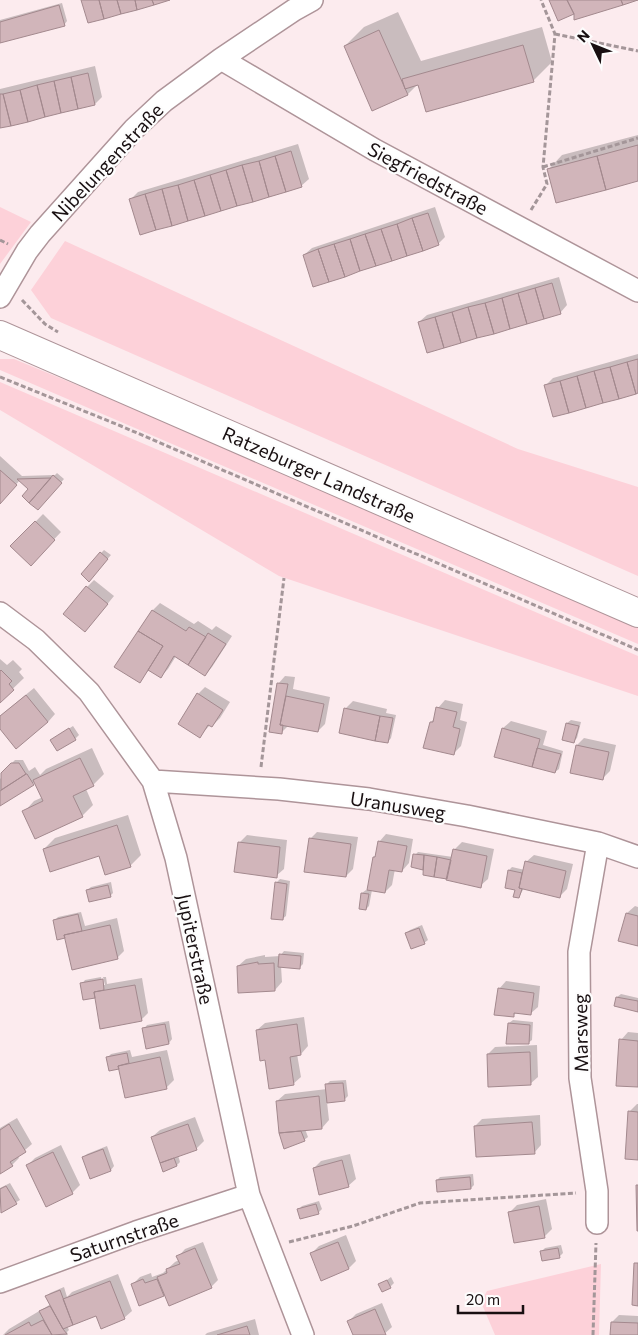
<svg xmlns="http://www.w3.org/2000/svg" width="638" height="1335" font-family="Commissioner,sans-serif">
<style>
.green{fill:#fdd1d9}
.shadow{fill:#0003}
.building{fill:#d1b5ba;stroke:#a3898e}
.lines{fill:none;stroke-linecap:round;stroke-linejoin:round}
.minor-casing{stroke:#ae9499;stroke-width:24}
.secondary-casing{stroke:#ae9499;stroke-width:30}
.path{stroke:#a49699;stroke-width:3;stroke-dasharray:5 2.5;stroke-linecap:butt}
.minor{stroke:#fff;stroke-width:21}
.secondary{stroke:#fff;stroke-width:28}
.labels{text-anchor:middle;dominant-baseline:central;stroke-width:4.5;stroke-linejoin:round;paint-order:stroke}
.street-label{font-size:19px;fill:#180f11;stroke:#fdfdfd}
</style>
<rect width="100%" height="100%" fill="#fcebee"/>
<!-- green -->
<path class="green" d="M 0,207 L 31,222 L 0,264 Z
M 65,241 L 518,449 L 638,487 L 638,576 L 51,318 L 31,290 Z
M 0,359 L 14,359 L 268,464 L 638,624 L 638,644 L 0,370 Z
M 0,382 L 638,656 L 638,696 L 279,576 L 0,410 Z
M 601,1264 L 599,1335 L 495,1335 L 481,1302 L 487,1291 Z"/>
<!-- shadow -->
<path class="shadow" d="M 62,3 L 67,21 L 64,25 L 0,42 L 0,20 Z
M 398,12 L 421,61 L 542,27 L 552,62 L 533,81 L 419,83 L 408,94 L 345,46 L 364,27 Z
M 95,66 L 102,97 L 95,104 L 0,127 L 0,89 Z
M 638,135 L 638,180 L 548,170 L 562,155 Z
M 298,144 L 309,179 L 301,186 L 131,199 L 138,192 Z
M 435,207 L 445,237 L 438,244 L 304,255 L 312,248 Z
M 559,277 L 567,305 L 560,313 L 419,322 L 427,315 Z
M 638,354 L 638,392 L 545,386 L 553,378 Z
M 0,456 L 22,476 L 55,475 L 57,473 L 64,479 L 38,509 L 30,489 L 20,480 L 0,503 Z
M 43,514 L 61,532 L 31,564 L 12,546 Z
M 104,550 L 111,555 L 92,577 L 101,553 Z
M 94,580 L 114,596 L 92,623 L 87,587 Z
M 160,603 L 194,624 L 198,621 L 212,630 L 216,626 L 232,636 L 212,667 L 205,675 L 176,656 L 168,669 L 161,676 L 150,669 L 139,681 L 116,666 L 153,610 Z
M 0,659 L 7,665 L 13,660 L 22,669 L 19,672 L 24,678 L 0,701 Z
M 285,676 L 295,677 L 293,689 L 330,697 L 325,724 L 318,731 L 289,725 L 281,733 L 271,731 L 278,684 Z
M 205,687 L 230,702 L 220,718 L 212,726 L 210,725 L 200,736 L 198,694 Z
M 34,688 L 55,714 L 48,722 L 0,727 L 0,716 Z
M 445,700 L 463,704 L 460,720 L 467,722 L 461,746 L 453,754 L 431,722 L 435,718 L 438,708 Z
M 353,701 L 387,709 L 386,713 L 396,715 L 391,738 L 388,742 L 340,732 L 346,708 Z
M 571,720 L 581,722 L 577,738 L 574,741 L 567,723 Z
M 511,721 L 547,731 L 543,745 L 563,751 L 559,769 L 555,772 L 503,728 Z
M 73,726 L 79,735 L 75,739 L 51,740 Z
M 584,738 L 616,745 L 610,771 L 603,778 L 577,745 Z
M 92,748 L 104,774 L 93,785 L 86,789 L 93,805 L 82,816 L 24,812 L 34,801 L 43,797 L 35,782 L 0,804 L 0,779 L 3,776 L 2,773 L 15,760 L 23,760 L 29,771 L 35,767 L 40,775 L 46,769 Z
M 128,815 L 141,855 L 130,866 L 100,854 L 44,849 L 55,838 Z
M 317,832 L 358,837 L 353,869 L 346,876 L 310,839 Z
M 386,834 L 413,839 L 409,863 L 402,871 L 395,869 L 392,885 L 385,892 L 372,890 L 369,906 L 366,909 L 360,908 L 362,893 L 366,890 L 368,890 L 374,857 L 377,854 L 379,842 Z
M 247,835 L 287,840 L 284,869 L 276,876 L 236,871 L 240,842 Z
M 462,842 L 494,849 L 488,879 L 480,886 L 413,866 L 415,855 L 418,852 L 453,857 L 454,850 Z
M 534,855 L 573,864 L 567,889 L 559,897 L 524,888 L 519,897 L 516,889 L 506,887 L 509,870 L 512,867 L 525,870 L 526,862 Z
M 280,879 L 290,881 L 286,916 L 282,919 L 276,883 Z
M 111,882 L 113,893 L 110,896 L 87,890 L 91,887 Z
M 635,906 L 638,907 L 638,945 L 620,940 L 627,913 Z
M 81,912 L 85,926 L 117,918 L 124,951 L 117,958 L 66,937 L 58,938 L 54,921 L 58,917 Z
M 422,925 L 428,940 L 424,943 L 406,933 L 410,930 Z
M 284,951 L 304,953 L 303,964 L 299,968 L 281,966 L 282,982 L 275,990 L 238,966 L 246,959 L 265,955 L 265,957 L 280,956 Z
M 101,977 L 102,985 L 105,985 L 103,977 L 106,977 L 107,984 L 142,978 L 148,1013 L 141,1020 L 96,996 L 82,984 L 85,980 Z
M 506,981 L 540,986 L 538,1007 L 530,1014 L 517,1012 L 513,1016 L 499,989 Z
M 621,994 L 638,998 L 638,1010 L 615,1005 L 617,997 Z
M 304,1017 L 308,1046 L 301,1054 L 297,1054 L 301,1077 L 293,1084 L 266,1059 L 257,1030 L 265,1023 Z
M 513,1020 L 533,1022 L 532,1040 L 528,1043 L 509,1023 Z
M 169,1021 L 172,1039 L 169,1043 L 144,1029 L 147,1025 Z
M 628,1032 L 638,1033 L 638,1086 L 621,1040 Z
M 537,1045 L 538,1077 L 530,1084 L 488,1054 L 495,1047 Z
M 130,1050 L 132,1057 L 167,1050 L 174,1080 L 166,1088 L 120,1066 L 118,1068 L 107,1058 L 111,1054 Z
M 346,1080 L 348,1096 L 344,1100 L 327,1102 L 329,1120 L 322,1128 L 305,1129 L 308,1137 L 304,1140 L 280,1133 L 277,1101 L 285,1094 L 327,1089 L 326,1085 L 330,1081 Z
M 637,1104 L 638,1104 L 638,1159 L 629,1112 Z
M 540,1115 L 541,1145 L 534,1153 L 475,1126 L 482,1119 Z
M 195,1117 L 204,1141 L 196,1149 L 178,1155 L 180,1162 L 177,1165 L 152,1137 L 160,1130 Z
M 17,1118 L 32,1144 L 18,1156 L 19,1158 L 12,1165 L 0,1172 L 0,1128 Z
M 61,1145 L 80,1185 L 72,1193 L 47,1205 L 27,1166 L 35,1158 Z
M 107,1146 L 114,1166 L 111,1170 L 91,1177 L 84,1157 L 87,1154 Z
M 350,1154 L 356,1179 L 348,1186 L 314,1168 L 321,1161 Z
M 473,1174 L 474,1185 L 471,1188 L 437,1180 L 440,1177 Z
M 10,1183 L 20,1200 L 1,1211 L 0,1188 Z
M 546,1199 L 552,1229 L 544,1237 L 510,1212 L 517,1205 Z
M 319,1201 L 322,1209 L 318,1213 L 299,1209 L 302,1206 Z
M 346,1235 L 356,1261 L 349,1268 L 311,1254 L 319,1246 Z
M 203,1242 L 218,1280 L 211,1287 L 165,1295 L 140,1304 L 132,1285 L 140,1277 L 151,1273 L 152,1277 L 163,1273 L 175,1262 L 179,1260 L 178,1257 L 185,1249 Z
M 561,1245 L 563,1253 L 560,1256 L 541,1252 L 545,1248 Z
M 118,1274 L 132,1311 L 124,1318 L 97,1314 L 67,1326 L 69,1330 L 67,1332 L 68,1335 L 3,1335 L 9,1329 L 51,1304 L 47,1296 L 50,1293 L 64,1287 L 67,1297 L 72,1292 Z
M 391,1277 L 394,1283 L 390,1287 L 380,1285 Z
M 382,1303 L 392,1327 L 383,1335 L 355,1335 L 349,1321 L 356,1314 Z
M 619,1315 L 638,1316 L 638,1335 L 611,1335 L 612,1322 Z
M 255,1319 L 259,1335 L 205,1335 L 207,1333 Z"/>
<!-- building -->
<path class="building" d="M 81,0 L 99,0 L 104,19 L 88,23 Z
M 99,0 L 117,0 L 121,14 L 104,19 Z
M 117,0 L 135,0 L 137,10 L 121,14 Z
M 135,0 L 152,0 L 154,5 L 137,10 Z
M 152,0 L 170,0 L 154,5 Z
M 549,0 L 567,0 L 574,14 L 558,21 Z
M 567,0 L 621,0 L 623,5 L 574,20 L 574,14 Z
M 621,0 L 638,0 L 623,5 Z
M 59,5 L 65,26 L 0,43 L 0,22 Z
M 379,30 L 408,95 L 372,111 L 344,46 Z
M 523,45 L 534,82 L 426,112 L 418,85 L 405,89 L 402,79 Z
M 88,73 L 95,105 L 78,109 L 71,77 Z
M 71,77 L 78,109 L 61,113 L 54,81 Z
M 54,81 L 61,113 L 45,117 L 37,85 Z
M 37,85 L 45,117 L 28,122 L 20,90 Z
M 20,90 L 28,122 L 11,126 L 3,94 Z
M 0,94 L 3,94 L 11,126 L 0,128 Z
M 638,145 L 638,181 L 606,190 L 597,156 Z
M 291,151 L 302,187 L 286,192 L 275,156 Z
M 275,156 L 286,192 L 269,197 L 259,161 Z
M 597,156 L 606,190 L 556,203 L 547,169 Z
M 259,161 L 269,197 L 253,202 L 242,165 Z
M 242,165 L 253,202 L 237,206 L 226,170 Z
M 226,170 L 237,206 L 221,211 L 210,175 Z
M 210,175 L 221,211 L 205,216 L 194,180 Z
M 194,180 L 205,216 L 188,221 L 178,185 Z
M 178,185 L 188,221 L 172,226 L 162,189 Z
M 162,189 L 172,226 L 156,230 L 145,194 Z
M 145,194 L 156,230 L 140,235 L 129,199 Z
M 428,213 L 439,245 L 423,251 L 412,218 Z
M 412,218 L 423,251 L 407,256 L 397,224 Z
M 397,224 L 407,256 L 392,261 L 381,229 Z
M 381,229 L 392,261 L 376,266 L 365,234 Z
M 365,234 L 376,266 L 360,271 L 350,239 Z
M 350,239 L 360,271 L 345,277 L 334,244 Z
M 334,244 L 345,277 L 329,282 L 318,249 Z
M 318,249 L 329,282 L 313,287 L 303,255 Z
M 552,283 L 561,314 L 544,319 L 535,288 Z
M 535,288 L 544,319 L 527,324 L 518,293 Z
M 518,293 L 527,324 L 510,329 L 502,298 Z
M 502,298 L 510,329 L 494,334 L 485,303 Z
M 485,303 L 494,334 L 477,338 L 468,307 Z
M 468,307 L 477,338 L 461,343 L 452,312 Z
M 452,312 L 461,343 L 444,348 L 435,317 Z
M 435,317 L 444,348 L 427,353 L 418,322 Z
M 638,359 L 638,393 L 636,394 L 627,362 Z
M 627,362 L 636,394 L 619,399 L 610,367 Z
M 610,367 L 619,399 L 603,403 L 594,371 Z
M 594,371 L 603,403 L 586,408 L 577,376 Z
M 577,376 L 586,408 L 569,413 L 560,381 Z
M 560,381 L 569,413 L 553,417 L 544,385 Z
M 0,470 L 17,485 L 0,504 Z
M 53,475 L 62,483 L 38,510 L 29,503 Z
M 51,478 L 29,503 L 22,496 L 28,489 L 17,479 Z
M 35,521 L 55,540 L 31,566 L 10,546 Z
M 100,552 L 108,559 L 89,582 L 81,574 Z
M 86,586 L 108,604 L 85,632 L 63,614 Z
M 152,610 L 186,631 L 189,627 L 206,637 L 188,665 L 174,656 L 161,678 L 148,670 L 163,646 L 138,631 Z
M 138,631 L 163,646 L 140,683 L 114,667 Z
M 208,633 L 226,644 L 205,676 L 188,665 Z
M 1,670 L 12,681 L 9,684 L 14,690 L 0,703 L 0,671 Z
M 277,683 L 288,684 L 280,725 L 283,725 L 282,734 L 269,732 Z
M 197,693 L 223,710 L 212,727 L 208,725 L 200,738 L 178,724 Z
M 26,695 L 48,722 L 16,749 L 0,729 L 0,716 Z
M 286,696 L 324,704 L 318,732 L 280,725 Z
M 436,707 L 457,712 L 453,727 L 460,729 L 454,755 L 423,748 L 430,722 L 433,722 Z
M 344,708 L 380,716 L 375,741 L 339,733 Z
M 380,716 L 393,718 L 388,743 L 375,741 Z
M 566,723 L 579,726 L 574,743 L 562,740 Z
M 69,728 L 76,740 L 57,751 L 50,740 Z
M 502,728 L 540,739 L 532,767 L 494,757 Z
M 576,745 L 609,752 L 603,780 L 570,773 Z
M 537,748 L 561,754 L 555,773 L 532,767 Z
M 80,758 L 94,786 L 73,796 L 83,817 L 35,839 L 22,811 L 43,801 L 33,780 Z
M 11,763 L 19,763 L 26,774 L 1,790 L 1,773 Z
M 26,774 L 27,774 L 34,785 L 0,806 L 0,791 Z
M 117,825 L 131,867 L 105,875 L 99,856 L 50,872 L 43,849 Z
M 309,838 L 351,844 L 346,877 L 304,872 Z
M 378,841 L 407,846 L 402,872 L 389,870 L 385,893 L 367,890 L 373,857 L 375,857 Z
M 238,842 L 280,847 L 277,878 L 234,872 Z
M 453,849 L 487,856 L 481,888 L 446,880 Z
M 413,854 L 424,855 L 423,870 L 411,867 Z
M 424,855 L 437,857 L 434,877 L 423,875 Z
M 437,857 L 451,860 L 447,879 L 434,877 Z
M 525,861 L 566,871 L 560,898 L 519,888 Z
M 508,870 L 522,873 L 519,888 L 522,889 L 519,898 L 513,897 L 515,890 L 505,888 Z
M 275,882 L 287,884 L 283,920 L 271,919 Z
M 108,885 L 111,897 L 89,902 L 86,890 Z
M 361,893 L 369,894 L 366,910 L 359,909 Z
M 626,913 L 638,916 L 638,946 L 618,941 Z
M 78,914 L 82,931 L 64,935 L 65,938 L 57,940 L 53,920 Z
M 110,925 L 118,959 L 72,970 L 64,935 Z
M 419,928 L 425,944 L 411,949 L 405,933 Z
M 279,954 L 301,956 L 300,969 L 278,967 Z
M 258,962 L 258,964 L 274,963 L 275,991 L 238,993 L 237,966 Z
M 103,979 L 104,990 L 94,992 L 95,998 L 83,1000 L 80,983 Z
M 135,985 L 142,1021 L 100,1029 L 94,992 Z
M 498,988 L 534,993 L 531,1015 L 514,1013 L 514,1017 L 494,1015 Z
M 616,997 L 638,1001 L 638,1012 L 614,1006 Z
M 508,1023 L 530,1025 L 529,1044 L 506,1044 Z
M 165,1024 L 169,1044 L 146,1049 L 142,1028 Z
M 297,1024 L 301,1055 L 290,1057 L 294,1085 L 269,1089 L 265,1060 L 260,1061 L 256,1030 Z
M 619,1039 L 638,1041 L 638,1087 L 616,1086 Z
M 530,1052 L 531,1085 L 488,1087 L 487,1054 Z
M 127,1053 L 129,1063 L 118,1066 L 119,1069 L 109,1071 L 106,1057 Z
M 160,1057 L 167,1089 L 125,1098 L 118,1066 Z
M 343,1083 L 345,1101 L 327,1103 L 325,1084 Z
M 319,1096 L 322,1129 L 279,1133 L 276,1101 Z
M 628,1111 L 638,1112 L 638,1160 L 625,1159 Z
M 532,1122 L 535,1154 L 476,1157 L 474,1126 Z
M 9,1124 L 26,1152 L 10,1162 L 13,1166 L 0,1174 L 0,1130 Z
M 188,1124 L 197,1150 L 160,1163 L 151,1137 Z
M 301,1131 L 305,1141 L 284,1149 L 279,1133 Z
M 103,1149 L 111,1171 L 90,1179 L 82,1157 Z
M 53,1152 L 73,1194 L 46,1207 L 26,1165 Z
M 174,1158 L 177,1166 L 163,1172 L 160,1163 Z
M 342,1160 L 349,1187 L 319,1195 L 313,1168 Z
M 470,1177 L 471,1189 L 437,1192 L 436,1180 Z
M 636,1185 L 638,1185 L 638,1231 L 637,1231 Z
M 6,1186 L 17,1204 L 1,1213 L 0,1189 Z
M 316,1204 L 319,1214 L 300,1219 L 297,1209 Z
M 539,1206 L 545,1238 L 514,1243 L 508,1212 Z
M 338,1242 L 349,1269 L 321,1281 L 310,1253 Z
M 195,1248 L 212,1288 L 169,1306 L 157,1277 L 167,1273 L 166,1269 L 180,1264 L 176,1256 Z
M 558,1248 L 560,1258 L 542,1261 L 540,1251 Z
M 634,1263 L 638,1263 L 638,1306 L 632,1305 Z
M 143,1279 L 145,1283 L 157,1279 L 164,1296 L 139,1306 L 131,1284 Z
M 387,1280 L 391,1288 L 382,1292 L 378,1284 Z
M 110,1281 L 125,1319 L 101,1329 L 96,1316 L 73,1325 L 63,1299 Z
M 60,1290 L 73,1325 L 63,1329 L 45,1296 Z
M 50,1306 L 63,1329 L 67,1334 L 52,1335 L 39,1311 Z
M 375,1309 L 386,1335 L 353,1335 L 347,1321 Z
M 43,1320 L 52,1335 L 5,1335 L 29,1322 L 31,1326 Z
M 611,1322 L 638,1323 L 638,1335 L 610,1335 Z
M 247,1326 L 250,1335 L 217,1335 Z"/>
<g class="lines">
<!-- minor casing -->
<g class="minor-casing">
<path id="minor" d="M 221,59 L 375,150 L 638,291
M 0,297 L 27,251 L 40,234 L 134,129 L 164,101 L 221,59 L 294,10 L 312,0
M 0,613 L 36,640 L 89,692 L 153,781 L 176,858 L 249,1195 L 303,1335
M 153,781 L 279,789 L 369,799 L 467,816 L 598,843 L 638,857
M 597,1223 L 597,1191 L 580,1078 L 579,952 L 598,843
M 0,1282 L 136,1232 L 249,1195"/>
</g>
<!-- secondary casing -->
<g class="secondary-casing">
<path id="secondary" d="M 0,335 L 638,613"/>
</g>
<!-- path -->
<path class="path" d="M 555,34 L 638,51
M 543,167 L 638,138
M 531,210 L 547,184 L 543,167 L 555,34 L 541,0
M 0,240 L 8,244
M 22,300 L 45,324 L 58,332
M 0,377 L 121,426 L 638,650
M 261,767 L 284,578
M 289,1242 L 353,1226 L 420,1203 L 576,1193
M 593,1335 L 596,1243"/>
<!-- minor -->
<use href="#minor" class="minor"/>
<!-- secondary -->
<use href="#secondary" class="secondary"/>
</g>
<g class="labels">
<!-- street labels -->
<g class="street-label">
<text transform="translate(107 162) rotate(-47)">Nibelungenstraße</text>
<text transform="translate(428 178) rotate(28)">Siegfriedstraße</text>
<text transform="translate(319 474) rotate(24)">Ratzeburger Landstraße</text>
<text transform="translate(398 805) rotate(9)">Uranusweg</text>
<text transform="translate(196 949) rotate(78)">Jupiterstraße</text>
<text transform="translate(580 1033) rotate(-91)">Marsweg</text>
<text transform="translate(124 1237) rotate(-19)">Saturnstraße</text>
</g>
</g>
<!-- north arrow -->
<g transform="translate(593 45) rotate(313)" stroke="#fdfdfd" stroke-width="4" paint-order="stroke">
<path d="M0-4L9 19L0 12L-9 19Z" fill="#180f11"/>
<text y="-8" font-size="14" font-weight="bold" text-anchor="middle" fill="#180f11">N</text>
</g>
<!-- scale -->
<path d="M458 1305v8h65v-8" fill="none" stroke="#180f11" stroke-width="2.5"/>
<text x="466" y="1305" font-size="15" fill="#180f11" stroke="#fdfdfd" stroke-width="4" paint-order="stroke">20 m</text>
</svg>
